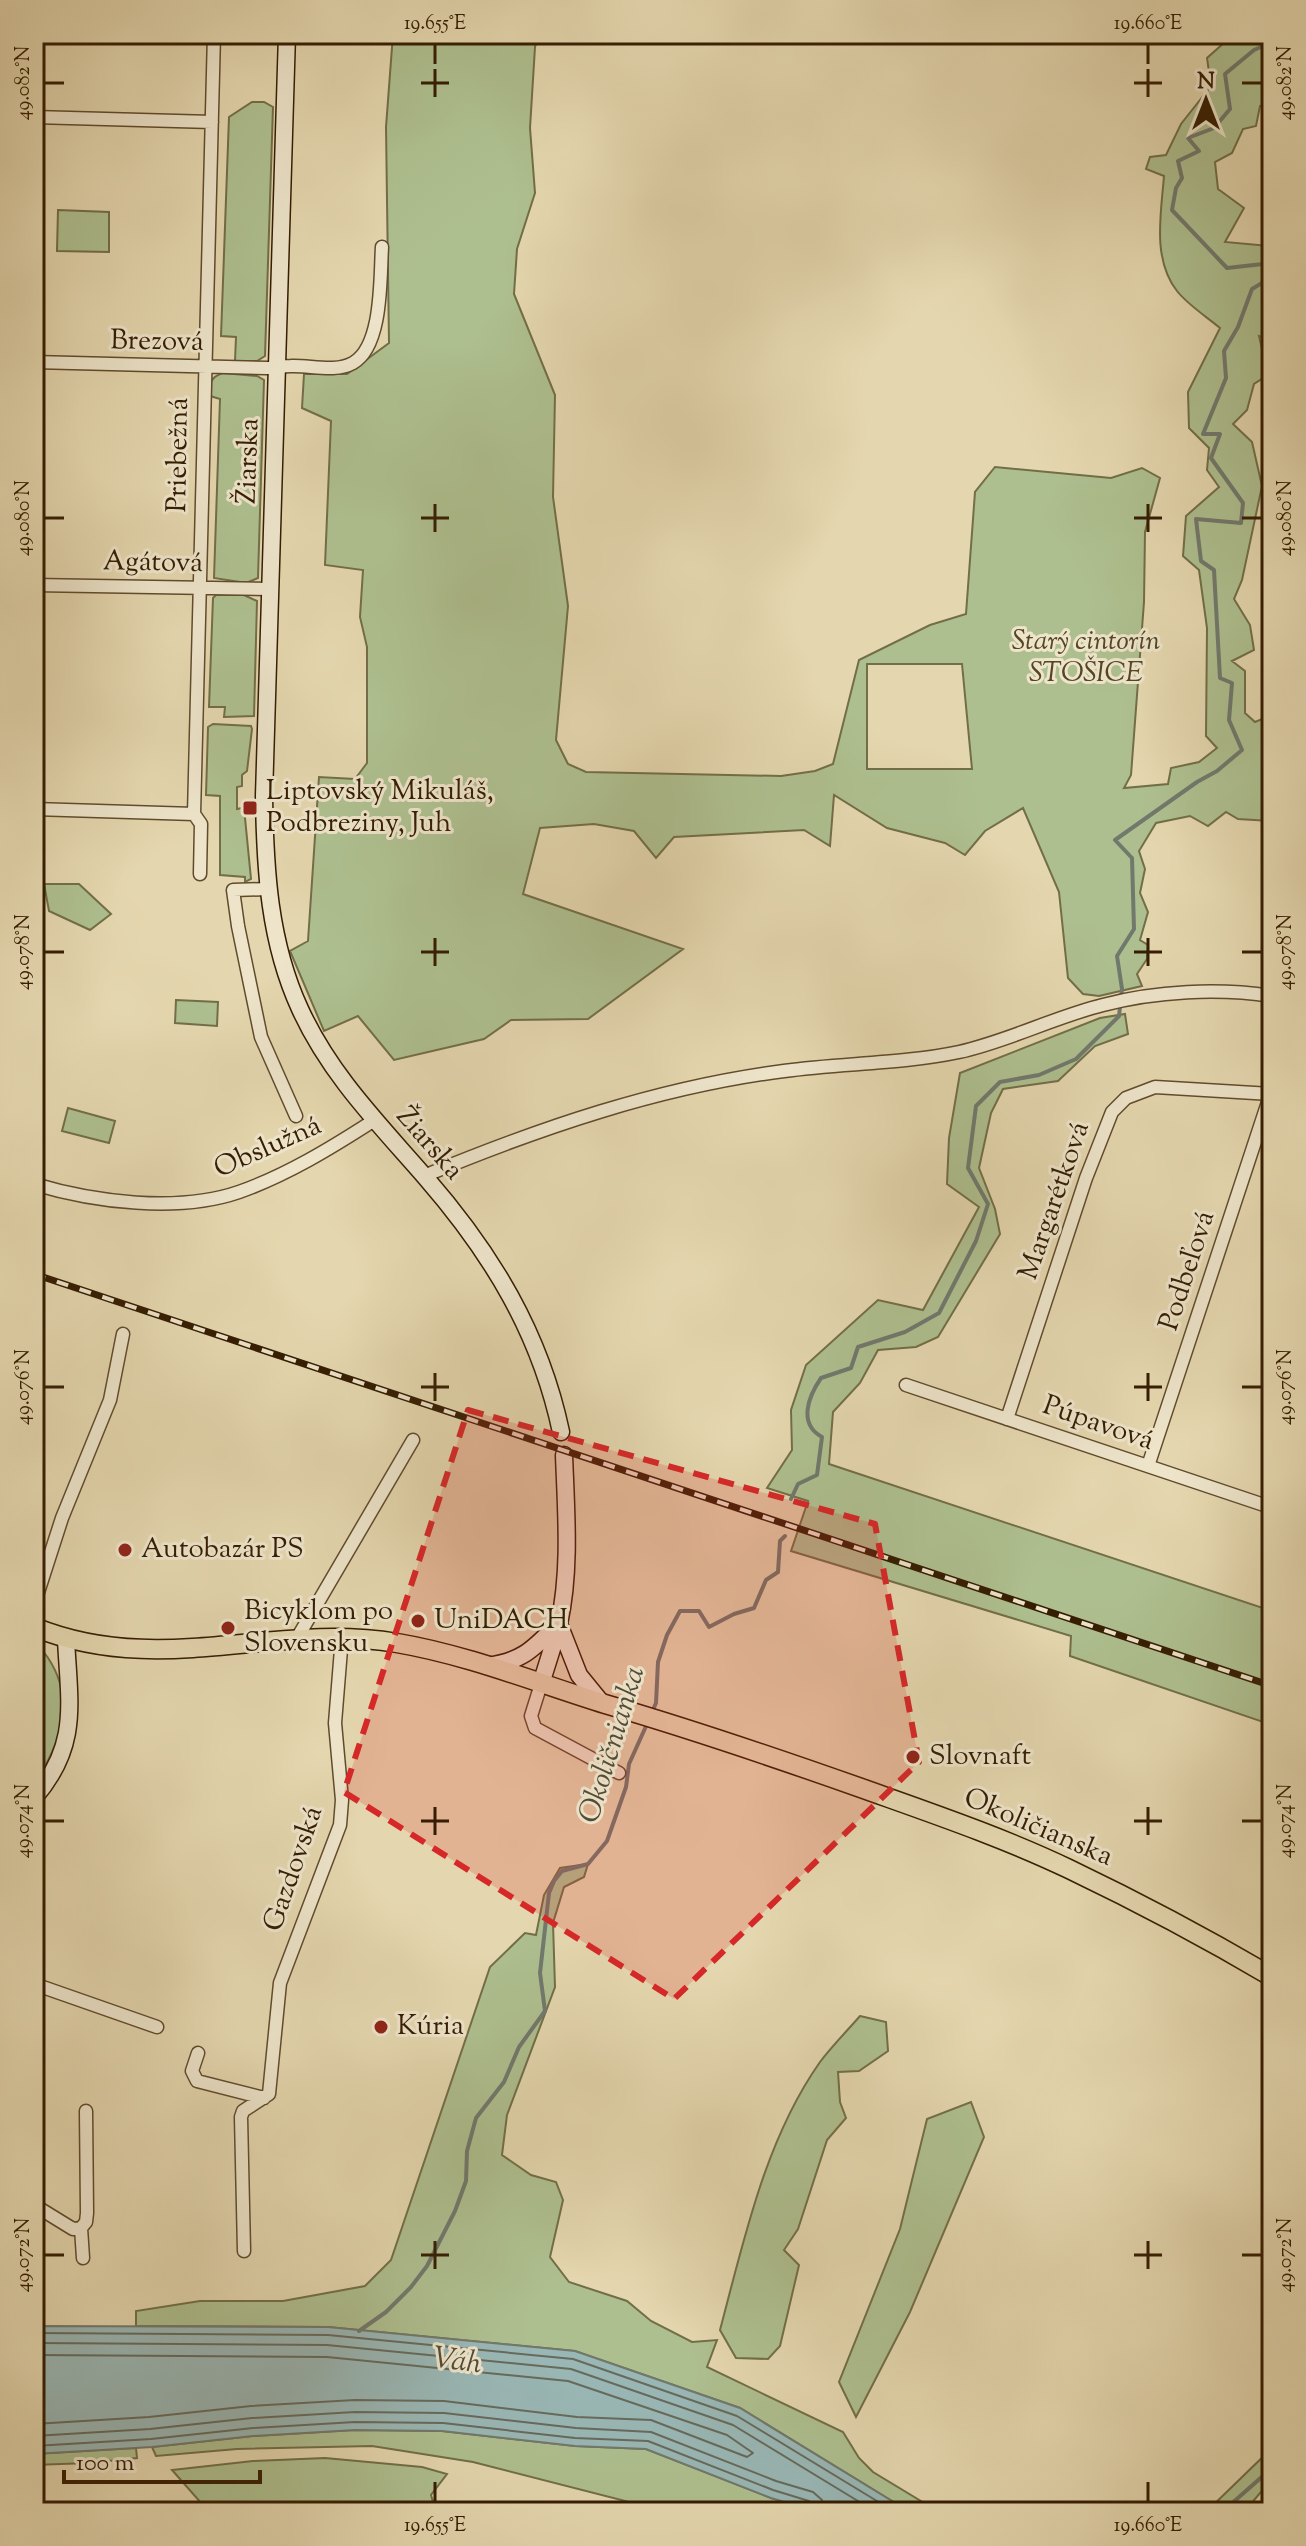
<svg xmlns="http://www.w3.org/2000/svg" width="1306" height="2546" font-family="'Sorts Mill Goudy',serif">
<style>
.green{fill:#aebf8f;stroke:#726e48;stroke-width:2;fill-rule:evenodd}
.water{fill:#99b7b5;stroke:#71796d;stroke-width:2}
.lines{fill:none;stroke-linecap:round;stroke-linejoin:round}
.shore{stroke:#676a5c;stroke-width:2}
.stream{stroke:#71796d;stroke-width:4}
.street-casing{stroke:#614b2d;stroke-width:15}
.secondary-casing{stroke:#351d02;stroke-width:19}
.primary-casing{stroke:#351d02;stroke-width:21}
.street{stroke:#ede4ca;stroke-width:12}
.secondary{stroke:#ede4ca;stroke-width:16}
.primary{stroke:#e4d6ae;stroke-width:18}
.rail-casing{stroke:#351d02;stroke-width:7}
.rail{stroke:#ede4ca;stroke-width:4;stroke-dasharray:12;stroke-linecap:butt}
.marked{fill:#d62828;fill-opacity:0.2;stroke:#d62828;stroke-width:6;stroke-dasharray:16 10;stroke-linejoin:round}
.ticks{fill:none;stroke:#351d02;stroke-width:3}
.poi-dot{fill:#8f2418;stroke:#ede4ca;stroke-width:3}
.labels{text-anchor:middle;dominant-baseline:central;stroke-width:6;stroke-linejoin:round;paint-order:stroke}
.street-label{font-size:28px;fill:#351d02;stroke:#ede4ca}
.park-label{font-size:28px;font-style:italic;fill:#534625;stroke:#ede4ca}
.poi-label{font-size:28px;fill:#351d02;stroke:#ede4ca;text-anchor:start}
.water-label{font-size:30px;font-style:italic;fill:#534b38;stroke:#ede4ca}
.neatline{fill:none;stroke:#351d02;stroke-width:3}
.ticks-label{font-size:20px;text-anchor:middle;fill:#351d02}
</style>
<rect width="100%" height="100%" fill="#e4d6ae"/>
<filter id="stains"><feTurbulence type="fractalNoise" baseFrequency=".0025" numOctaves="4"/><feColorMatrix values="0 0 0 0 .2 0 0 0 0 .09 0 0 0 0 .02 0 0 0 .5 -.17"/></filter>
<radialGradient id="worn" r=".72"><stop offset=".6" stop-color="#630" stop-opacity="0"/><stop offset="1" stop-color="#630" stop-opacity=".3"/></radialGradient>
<!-- green -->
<path class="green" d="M 393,34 L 539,34 L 535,47 L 530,128 L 535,193 L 517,249 L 514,294 L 555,395 L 553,497 L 568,606 L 556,740 L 568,764 L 586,772 L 781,776 L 815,771 L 833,764 L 859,660 L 930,625 L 966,614 L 975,492 L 995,467 L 1111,478 L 1142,468 L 1160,478 L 1145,532 L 1144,602 L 1131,775 L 1124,788 L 1168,784 L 1171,768 L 1199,762 L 1217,748 L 1206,736 L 1207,628 L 1199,570 L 1183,556 L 1186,516 L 1219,487 L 1207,470 L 1209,448 L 1189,428 L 1188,392 L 1220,328 C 1207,317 1188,305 1177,291 C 1152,259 1161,214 1164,176 L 1146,169 L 1150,157 L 1166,155 L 1181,124 L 1211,86 L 1207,58 L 1234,34 L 1272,34 L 1272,101 L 1260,106 L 1256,126 L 1243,129 L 1232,153 L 1215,162 L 1218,189 L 1244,208 L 1225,242 L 1269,246 L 1272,242 L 1272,340 L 1259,336 L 1268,375 L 1254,384 L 1247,410 L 1233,424 L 1252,442 L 1262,486 L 1242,580 L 1234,599 L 1250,625 L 1254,650 L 1232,661 L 1245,671 L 1245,713 L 1255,722 L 1272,715 L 1272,817 L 1270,821 L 1238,819 L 1226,812 L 1208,826 L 1190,816 L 1156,823 L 1139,851 L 1145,869 L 1140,893 L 1148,912 L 1140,940 L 1148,945 L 1147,959 L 1137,974 L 1142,986 L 1099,996 L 1083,994 L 1068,978 L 1059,892 L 1023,808 L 985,831 L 965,855 L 945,843 L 887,828 L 834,795 L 830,846 L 804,830 L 674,837 L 656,858 L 634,831 L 594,824 L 540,828 L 523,894 L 683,949 L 588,1019 L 511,1020 L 484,1039 L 394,1060 L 358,1016 L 324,1031 L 290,951 L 308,941 L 319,777 L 355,779 L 367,763 L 367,647 L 360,617 L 363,570 L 325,565 L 331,421 L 302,408 L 304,374 L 347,374 L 389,343 L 386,127 ZM 867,664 L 962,664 L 972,769 L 867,769 Z
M 252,102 L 264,102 L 273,107 L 265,356 L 257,361 L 235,361 L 236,337 L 221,336 L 229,117 Z
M 58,210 L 109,212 L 109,252 L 57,251 Z
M 223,373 L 257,376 L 264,380 L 258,578 L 246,583 L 214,578 L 220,399 L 210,396 C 209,384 210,377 223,373 Z
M 216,595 L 244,595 L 257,601 L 254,716 L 224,717 L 225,707 L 209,707 L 213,598 Z
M 213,724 L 251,726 L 252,729 L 247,771 L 242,775 L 242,786 L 237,787 L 237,809 L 242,808 L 245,818 L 251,879 L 245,882 L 245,877 L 220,875 L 220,796 L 206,795 L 208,727 Z
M 44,884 L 79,884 L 111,914 L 90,930 L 49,911 Z
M 176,1000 L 218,1002 L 217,1026 L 175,1023 Z
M 1125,1014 L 1128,1034 L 1095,1046 L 1058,1081 L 1003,1089 L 991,1113 L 979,1168 L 995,1209 L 1000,1234 L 938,1337 L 916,1347 L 878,1350 L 860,1383 L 833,1412 L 829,1464 L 1272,1611 L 1272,1725 L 1070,1656 L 1071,1636 L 791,1551 L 808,1501 L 767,1488 L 792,1450 L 791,1410 L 806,1365 L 878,1300 L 923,1310 L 979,1207 L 947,1184 L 949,1138 L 960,1073 L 1100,1018 Z
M 68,1108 L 115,1121 L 109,1143 L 62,1131 Z
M 43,1651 C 78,1695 62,1743 34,1784 L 36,1665 Z
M 588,1864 L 584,1877 L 564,1887 L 553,1923 L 555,1987 L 507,2115 L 502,2155 L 531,2175 L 556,2182 L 563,2200 L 550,2257 L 569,2282 L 627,2301 L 651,2321 L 692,2342 L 717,2340 L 707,2367 L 843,2432 L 859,2458 L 873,2472 L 939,2512 L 910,2512 L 740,2408 L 575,2351 L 328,2327 L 136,2326 L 136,2311 L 200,2301 L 283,2301 L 365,2286 L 391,2260 L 490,1967 L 525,1933 L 536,1935 L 544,1895 L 560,1868 Z
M 860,2016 L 886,2022 L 888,2051 L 859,2071 L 838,2072 L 840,2102 L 846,2118 L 827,2140 L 798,2229 L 784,2250 L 799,2265 L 780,2346 L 768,2359 L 736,2358 L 720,2330 C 744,2240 765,2140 820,2062 C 832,2046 847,2031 860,2016 Z
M 971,2102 L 984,2137 L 910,2312 L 856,2417 L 839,2382 L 900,2229 L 927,2119 Z
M 355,2430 L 442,2431 L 575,2446 L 646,2449 L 771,2498 L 818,2512 L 668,2512 L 473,2462 L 372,2446 L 237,2449 L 156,2456 L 152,2447 L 253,2436 Z
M 136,2448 L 137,2458 L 89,2463 L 34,2465 L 34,2454 Z
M 1272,2448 L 1272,2479 L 1244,2512 L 1206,2512 Z
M 325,2458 L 422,2467 L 447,2474 L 431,2495 L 436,2512 L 405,2512 L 371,2503 L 275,2512 L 209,2512 L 172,2470 L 253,2461 Z"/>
<!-- water -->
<path class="water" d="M 34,2326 L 328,2327 L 575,2351 L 740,2408 L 910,2512 L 818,2512 L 771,2498 L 646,2449 L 575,2446 L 442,2431 L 355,2430 L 253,2436 L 152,2447 L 34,2454 Z"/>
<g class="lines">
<!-- shore -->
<path class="shore" d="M 34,2333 L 328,2335 L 573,2359 L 737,2416 L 895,2512
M 34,2343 L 327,2345 L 571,2369 L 733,2425 L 876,2512
M 34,2355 L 327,2357 L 568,2381 L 727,2435 L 753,2453 L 747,2457 L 651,2420 L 577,2417 L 444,2401 L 355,2400 L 251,2406 L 149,2417 L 34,2424
M 34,2436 L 150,2429 L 252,2418 L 355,2412 L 444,2413 L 576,2428 L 651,2432 L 776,2481 L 813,2492 L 822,2500 L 824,2512
M 34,2446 L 151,2439 L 253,2428 L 355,2422 L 443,2423 L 575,2438 L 648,2441 L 773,2490 L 809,2501 L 813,2506 L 814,2512"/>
<!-- stream -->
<path class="stream" d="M 1272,42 L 1254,50 L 1225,74 L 1230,109 L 1214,128 L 1188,138 L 1199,151 L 1178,161 L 1182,178 L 1176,188 L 1172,210 L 1227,268 L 1272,263
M 791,1499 L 798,1484 L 817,1475 L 822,1437 C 798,1424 808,1397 821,1378 L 851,1368 L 858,1347 L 905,1332 L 939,1313 L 976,1241 L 988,1204 L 968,1168 L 976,1106 L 1000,1082 L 1039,1075 L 1076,1059 L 1119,1016 L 1122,989 L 1117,956 L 1134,929 L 1132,858 L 1115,840 L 1197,782 L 1217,771 L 1242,750 L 1229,720 L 1232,683 L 1220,678 L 1214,570 L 1201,561 L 1196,519 L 1241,523 L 1243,503 L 1211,458 L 1220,434 L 1203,434 L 1226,378 L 1224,351 L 1238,327 L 1252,289 L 1272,277
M 652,1712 L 656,1703 L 658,1662 L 667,1635 L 680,1611 L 699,1611 L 709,1627 L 734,1614 L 754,1608 L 766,1580 L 778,1572 L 780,1541 L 785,1536
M 359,2331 L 386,2312 L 411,2287 L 427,2266 L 455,2211 L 466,2181 L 467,2151 L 476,2118 L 504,2082 L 519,2047 L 545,2011 L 540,1973 L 549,1893 L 554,1881 L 562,1871 L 588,1864 L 607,1841 L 626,1787 L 629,1764 L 647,1724
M 1222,2512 L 1272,2468"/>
<!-- street casing -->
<g class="street-casing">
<path id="street" d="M 34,117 L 212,122
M 34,362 L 267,368 C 275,368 283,366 291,366 C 310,365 335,373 353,363 C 383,346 380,277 382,247
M 34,585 L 271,589
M 34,809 L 194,814
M 200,874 L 201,824 L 194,814 L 214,34
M 267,889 L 233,890 L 238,926 L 261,1037 L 296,1116
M 424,1176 C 540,1128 659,1087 784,1071 C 842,1063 902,1064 959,1052 C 1009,1041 1054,1017 1103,1005 C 1156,991 1218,988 1272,996
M 34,1184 C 94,1202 178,1213 239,1192 C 287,1175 331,1148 373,1121
M 906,1385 L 1264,1505 L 1272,1496
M 1007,1419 L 1086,1178 L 1112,1112 L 1126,1098 L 1155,1087 L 1271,1094
M 1148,1466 L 1272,1090
M 34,1605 L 62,1518 L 110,1400 L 123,1334
M 296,1640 L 413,1440
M 34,1647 L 40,1629
M 541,1684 L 531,1716 L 535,1728 L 619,1773
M 34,1984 L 157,2027
M 198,2053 L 192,2071 L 197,2081 L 264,2098
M 34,2205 L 73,2229 L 81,2228
M 244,2251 L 241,2117 L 243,2111 L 269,2094 L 280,1983 L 340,1825 L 342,1800 L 335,1723 L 342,1637
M 83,2258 L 81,2228 L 86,2222 L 87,2213 L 86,2111"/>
</g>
<!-- secondary casing -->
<g class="secondary-casing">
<path id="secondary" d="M 287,34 L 264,796 C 265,869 269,942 300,1009 C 330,1075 380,1125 426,1178 C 492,1254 540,1333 561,1432
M 559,1624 L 579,1675 L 601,1702
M 487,1666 C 523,1661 533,1649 558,1624
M 541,1684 C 547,1664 554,1644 559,1624 C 571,1569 566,1511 564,1455
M 34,1798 C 80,1745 69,1703 66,1639"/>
</g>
<!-- primary casing -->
<g class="primary-casing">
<path id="primary" d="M 34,1627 C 160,1678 272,1622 397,1643 C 468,1655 537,1683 605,1704 C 691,1729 776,1758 861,1788 C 931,1813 1002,1837 1069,1869 C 1138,1902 1206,1938 1272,1977"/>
</g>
<!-- street -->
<use href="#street" class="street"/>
<!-- secondary -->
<use href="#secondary" class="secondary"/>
<!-- primary -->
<use href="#primary" class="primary"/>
<!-- rail casing -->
<g class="rail-casing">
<path id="rail" d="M 34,1274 L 1272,1686"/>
</g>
<!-- rail -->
<use href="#rail" class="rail"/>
</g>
<!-- marked area -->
<path class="marked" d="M 468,1410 L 875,1524 L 919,1762 L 674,1999 L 344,1792 Z"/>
<!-- ticks -->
<path class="ticks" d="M 435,44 L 435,64M 1148,44 L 1148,64M 435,69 L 435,97M 1148,69 L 1148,97M 44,83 L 64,83M 421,83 L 449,83M 1134,83 L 1162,83M 1242,83 L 1262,83M 435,504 L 435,532M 1148,504 L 1148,532M 44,518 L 64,518M 421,518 L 449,518M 1134,518 L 1162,518M 1242,518 L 1262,518M 435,938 L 435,966M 1148,938 L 1148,966M 44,952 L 64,952M 421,952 L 449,952M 1134,952 L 1162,952M 1242,952 L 1262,952M 435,1373 L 435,1401M 1148,1373 L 1148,1401M 44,1387 L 64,1387M 421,1387 L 449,1387M 1134,1387 L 1162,1387M 1242,1387 L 1262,1387M 435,1807 L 435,1835M 1148,1807 L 1148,1835M 44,1821 L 64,1821M 421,1821 L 449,1821M 1134,1821 L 1162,1821M 1242,1821 L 1262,1821M 435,2241 L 435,2269M 1148,2241 L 1148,2269M 44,2255 L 64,2255M 421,2255 L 449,2255M 1134,2255 L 1162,2255M 1242,2255 L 1262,2255M 435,2482 L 435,2502M 1148,2482 L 1148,2502"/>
<!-- markers -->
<g class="poi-dot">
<rect x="242" y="800" width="16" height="16" rx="4"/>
<circle cx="125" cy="1550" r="8"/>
<circle cx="418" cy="1621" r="8"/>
<circle cx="228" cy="1628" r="8"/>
<circle cx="913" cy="1757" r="8"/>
<circle cx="381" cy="2027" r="8"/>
</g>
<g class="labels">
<!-- street labels -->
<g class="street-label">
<text transform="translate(157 342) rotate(1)">Brezová</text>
<text transform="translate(179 455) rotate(-89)">Priebežná</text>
<text transform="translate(249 461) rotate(-88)">Žiarska</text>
<text transform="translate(153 563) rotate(1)">Agátová</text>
<text transform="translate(429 1144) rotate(49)">Žiarska</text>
<text transform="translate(268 1148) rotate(-24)">Obslužná</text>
<text transform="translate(1055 1201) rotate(-71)">Margarétková</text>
<text transform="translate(1188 1271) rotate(-72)">Podbeľová</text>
<text transform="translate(1098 1424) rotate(19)">Púpavová</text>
<text transform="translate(1038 1828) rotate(23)">Okoličianska</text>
<text transform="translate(294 1869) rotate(-71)">Gazdovská</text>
</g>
<!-- park labels -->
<g class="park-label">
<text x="1086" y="642">Starý cintorín<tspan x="1086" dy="32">STOŠICE</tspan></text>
</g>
<!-- poi labels -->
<g class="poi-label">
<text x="266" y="792">Liptovský Mikuláš,<tspan x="266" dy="32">Podbreziny, Juh</tspan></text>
<text x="141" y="1550">Autobazár PS</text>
<text x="244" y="1612">Bicyklom po<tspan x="244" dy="32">Slovensku</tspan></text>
<text x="434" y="1621">UniDACH</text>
<text x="929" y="1757">Slovnaft</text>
<text x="397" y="2027">Kúria</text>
</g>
<!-- water labels -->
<g class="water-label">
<text transform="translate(613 1745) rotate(-73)">Okoličnianka</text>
<text transform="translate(457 2362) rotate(8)">Váh</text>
</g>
</g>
<!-- margin -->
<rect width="1306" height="2546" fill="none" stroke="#e4d6ae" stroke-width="88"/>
<!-- north arrow -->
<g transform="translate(1206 100)" stroke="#ede4ca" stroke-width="6" paint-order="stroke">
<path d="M0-6L14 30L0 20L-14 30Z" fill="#351d02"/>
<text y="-12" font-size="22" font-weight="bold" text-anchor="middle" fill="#351d02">N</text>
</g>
<!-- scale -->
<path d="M64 2470v12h196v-12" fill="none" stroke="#351d02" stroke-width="4"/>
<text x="76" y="2470" font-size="24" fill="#351d02" stroke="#ede4ca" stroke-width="6" paint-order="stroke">100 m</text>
<rect x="44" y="44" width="1218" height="2458" class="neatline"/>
<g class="ticks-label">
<text x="435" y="29">19.655°E</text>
<text x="1148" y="29">19.660°E</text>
<text transform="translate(22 83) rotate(-90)" y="7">49.082°N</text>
<text transform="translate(1284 83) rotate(-90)" y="7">49.082°N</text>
<text transform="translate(22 518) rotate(-90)" y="7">49.080°N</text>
<text transform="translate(1284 518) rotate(-90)" y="7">49.080°N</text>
<text transform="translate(22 952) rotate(-90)" y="7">49.078°N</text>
<text transform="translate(1284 952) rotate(-90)" y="7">49.078°N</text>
<text transform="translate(22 1387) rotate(-90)" y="7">49.076°N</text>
<text transform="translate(1284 1387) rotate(-90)" y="7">49.076°N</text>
<text transform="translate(22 1821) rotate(-90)" y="7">49.074°N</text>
<text transform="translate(1284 1821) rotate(-90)" y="7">49.074°N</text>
<text transform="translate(22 2255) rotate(-90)" y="7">49.072°N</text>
<text transform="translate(1284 2255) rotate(-90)" y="7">49.072°N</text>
<text x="435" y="2531">19.655°E</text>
<text x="1148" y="2531">19.660°E</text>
</g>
<rect width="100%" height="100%" filter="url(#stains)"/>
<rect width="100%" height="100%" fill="url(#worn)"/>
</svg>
